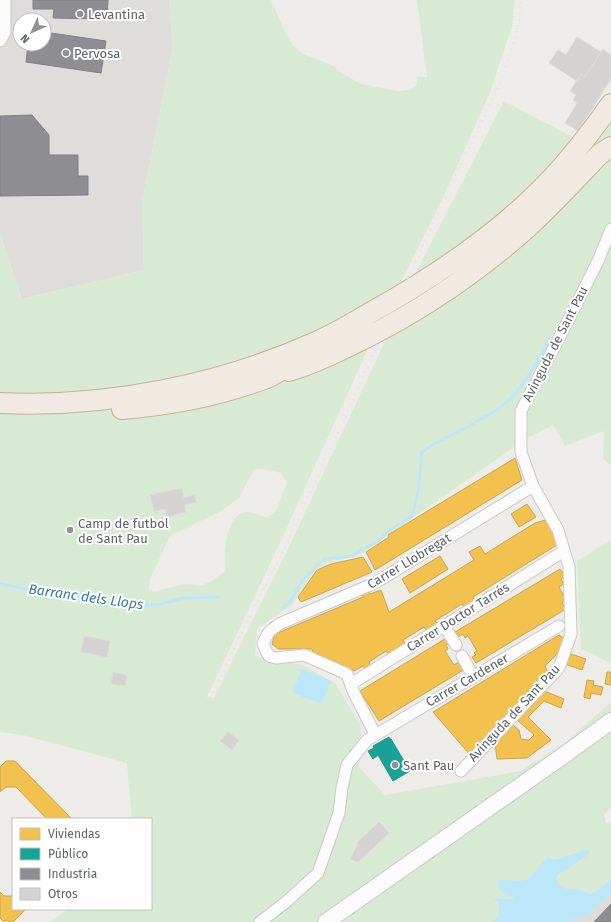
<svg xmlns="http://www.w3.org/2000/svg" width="611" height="922" font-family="'Fira Sans',sans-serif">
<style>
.industrial{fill:#dfddda;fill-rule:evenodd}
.green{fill:#d9ead4;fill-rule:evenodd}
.water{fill:#bde7f8}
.homes{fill:#f2c14e;stroke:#c6a556}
.public{fill:#17a398;stroke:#2c9089}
.industry{fill:#8d8d92;stroke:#7f8085}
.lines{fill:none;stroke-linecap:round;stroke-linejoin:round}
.stream{stroke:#bde7f8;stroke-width:3}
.building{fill:#d5d3d1;stroke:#dedbd8}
.street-casing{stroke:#cac9ca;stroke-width:13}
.secondary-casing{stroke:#c9c9ca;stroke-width:18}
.highway-casing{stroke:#c7b195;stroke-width:22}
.street{stroke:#fcfcfc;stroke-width:11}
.secondary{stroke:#fcfcfc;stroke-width:16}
.highway{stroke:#f0eae2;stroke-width:20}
.rail{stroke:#e3e4e3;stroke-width:3;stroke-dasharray:1 5;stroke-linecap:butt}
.poi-dot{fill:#909394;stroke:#fff;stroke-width:1.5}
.labels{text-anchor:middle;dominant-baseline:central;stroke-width:4;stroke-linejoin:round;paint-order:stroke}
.poi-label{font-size:13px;fill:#5e6367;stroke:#fff;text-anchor:start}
.street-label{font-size:13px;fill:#5e6367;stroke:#fff}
.water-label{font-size:14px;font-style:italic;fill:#397ca5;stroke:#fff}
</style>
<rect width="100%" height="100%" fill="#eeece9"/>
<!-- industrial -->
<path class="industrial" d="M 0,0 L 169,0 L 173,46 L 142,203 L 144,270 L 22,299 L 0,233 ZM 20,20 L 44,20 L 44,44 L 20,44 Z
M 611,895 L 611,922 L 565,922 L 589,915 L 600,903 Z"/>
<!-- green -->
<path class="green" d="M 169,0 L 271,0 L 288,38 L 294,46 L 303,54 L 334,66 L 340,72 L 361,84 L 398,91 L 408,90 L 416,86 L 418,77 L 427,77 L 417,0 L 515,0 L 512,26 L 490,92 L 441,202 L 397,289 L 412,280 L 504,101 L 576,139 L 602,105 L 611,91 L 611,464 L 609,464 L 603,459 L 604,431 L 565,446 L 553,425 L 527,438 L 361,554 L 325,564 L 315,570 L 292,605 L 257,629 L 255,656 L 302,665 L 335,683 L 361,726 L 359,767 L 385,795 L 521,771 L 567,741 L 611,702 L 611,807 L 604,815 L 606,823 L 611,822 L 611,879 L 595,892 L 590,894 C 587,893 583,890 579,889 C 574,889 568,890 563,888 C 542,877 580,861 587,856 L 571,854 L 555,860 L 552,858 L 528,879 L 518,881 L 501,879 L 498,882 L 514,899 L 497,898 L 495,899 L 499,901 L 499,915 L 492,922 L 50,922 L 68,909 L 151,909 L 151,819 L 132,819 L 127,763 L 23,735 L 0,732 L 0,233 L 22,299 L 144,270 L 142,203 L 173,46 ZM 387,337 L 287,551 L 214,698 L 207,697 L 278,547 L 369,347 ZM 254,469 L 267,470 L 282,473 L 287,483 L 276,511 L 266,518 C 262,516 258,514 254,513 C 225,505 224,553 225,571 L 210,582 L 200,586 L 187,584 L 167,588 L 155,592 L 149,589 L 150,579 L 170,536 L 221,511 L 239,498 Z
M 611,540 L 611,663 L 581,649 L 577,561 Z"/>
<!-- water -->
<path class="water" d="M 302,669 L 331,681 L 322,704 L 292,693 Z
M 586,849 L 590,851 L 587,856 L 562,872 C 558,875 555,878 558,883 C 563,892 574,887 582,890 C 585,891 587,893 590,894 L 595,892 L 611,879 L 611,895 L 600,903 L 589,915 L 565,922 L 492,922 L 499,915 L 499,902 L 494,900 L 496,898 L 514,899 L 511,896 L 499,890 L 498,882 L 501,879 L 518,881 L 528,879 L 548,857 L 555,860 Z"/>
<!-- homes -->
<path class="homes" d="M 515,458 L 522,480 L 375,570 L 366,552 L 389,537 L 388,535 Z
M 527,504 L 536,517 L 519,527 L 511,514 Z
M 546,520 L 552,529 L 557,545 L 473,597 L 476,602 L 465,609 L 462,604 L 435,621 L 438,624 L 427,631 L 424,627 L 403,640 L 406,645 L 389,655 L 386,651 L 369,662 L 371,666 L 365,669 L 363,666 L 354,671 L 313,654 L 312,649 L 278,649 L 272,644 L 275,634 L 363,597 L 362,593 L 369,590 L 370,594 L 381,590 L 389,612 L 474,560 L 469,552 L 480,546 L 485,554 L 535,523 Z
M 440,556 L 448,569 L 410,593 L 402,579 Z
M 363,557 L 372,572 L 301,602 L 298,597 L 317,570 L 331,564 Z
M 560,569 L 565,576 L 561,579 L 564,584 L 559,587 L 566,600 L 562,603 L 566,609 L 476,663 L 472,657 L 476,655 L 474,653 L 477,651 L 468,636 L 465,638 L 463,634 L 458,637 L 455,632 Z
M 559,635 L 564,638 L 558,653 L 545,666 L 549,675 L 471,756 L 433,712 Z
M 448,637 L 451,642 L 446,645 L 448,649 L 445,651 L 454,665 L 459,662 L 461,667 L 463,666 L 465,669 L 379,721 L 360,691 Z
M 568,653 L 586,659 L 582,670 L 565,664 Z
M 607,672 L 611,672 L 611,685 L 605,684 Z
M 587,680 L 594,681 L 593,685 L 603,687 L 601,695 L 591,693 L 590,699 L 584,697 Z
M 542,690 L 564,699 L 561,708 L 544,701 L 528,717 L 551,740 L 527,758 L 497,759 L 495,743 L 513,725 L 519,730 L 521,739 L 529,740 L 534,735 L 516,719 Z
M 6,761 L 15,761 L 72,819 L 47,819 L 16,787 L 6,787 L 0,792 L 0,767 Z
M 0,892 L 4,896 L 13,896 L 13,909 L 26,909 L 13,922 L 12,920 L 10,922 L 6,920 L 4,922 L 0,918 Z"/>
<!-- public -->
<path class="public" d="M 389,737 L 390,739 L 391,739 L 410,771 L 393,781 L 378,755 L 373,759 L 368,751 L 374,748 L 373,746 Z"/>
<!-- industry -->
<path class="industry" d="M 33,0 L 108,0 L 107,19 L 53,18 L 54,9 L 33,9 Z
M 44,32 L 106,41 L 101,73 L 26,62 L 28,44 L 44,44 Z
M 32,115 L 49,135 L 49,155 L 78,155 L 78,176 L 88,176 L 88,195 L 0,196 L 0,116 Z
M 611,904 L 611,922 L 594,922 Z"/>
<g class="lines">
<!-- stream -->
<path class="stream" d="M 0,584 L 59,595 L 106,601 L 138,606 L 162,604 L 183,598 L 219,597
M 283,608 L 291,601 L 302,581 L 324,559 L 352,556 L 362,549 L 377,542 L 388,531 L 412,516 L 418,493 L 422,452 C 447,434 477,425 502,406 C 522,392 538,360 550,338"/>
</g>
<!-- building -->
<path class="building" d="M 577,37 L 601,52 L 585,77 L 581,74 L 577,81 L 549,63 L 558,50 L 566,55 Z
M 603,49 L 611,55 L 611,79 L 578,131 L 565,123 L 577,103 L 573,100 L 576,95 L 570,91 L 581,74 L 585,77 Z
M 182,488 L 184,498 L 194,495 L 196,502 L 185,505 L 186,512 L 167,517 L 165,509 L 154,511 L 150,495 Z
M 84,636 L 110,641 L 107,657 L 81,652 Z
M 113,672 L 127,675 L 125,686 L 111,684 Z
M 228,732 L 239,740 L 232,750 L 220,741 Z
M 379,822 L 389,833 L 358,862 L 350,859 L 358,844 L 357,843 Z"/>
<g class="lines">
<!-- street casing -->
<g class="street-casing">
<path id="street" d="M 0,41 L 5,32 L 5,0
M 444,626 L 456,645
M 462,656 L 473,676
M 351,684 L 564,551
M 375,734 L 353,691 L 347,674 L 304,655 L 276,658 L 269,656 L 266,651 L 263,643 L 269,632 L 279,624 L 375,583 L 533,486
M 461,771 L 559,668 L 571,634 L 569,567 L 558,530 L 533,486 L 521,452 L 521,411 L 571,315 L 598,261 L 611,229
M 260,922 L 286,902 L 318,873 L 339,813 L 342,788 L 347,765 L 367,740 L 559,626"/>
</g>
<!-- secondary casing -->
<g class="secondary-casing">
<path id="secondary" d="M 326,922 L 560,758 L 611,721"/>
</g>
<!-- highway casing -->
<g class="highway-casing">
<path id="highway" d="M 289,371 C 309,365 327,357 345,348 C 411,317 473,276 527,228 C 553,204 576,179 600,154 L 611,147
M 0,403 C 107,408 221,385 318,341 C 341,331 362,317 384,305 C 436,275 487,241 531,199 C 561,171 587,138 611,104
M 122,409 C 170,405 218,396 264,379 C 271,377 277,372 283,369 C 289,367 295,365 300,363"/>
</g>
<!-- street -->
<use href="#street" class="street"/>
<!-- secondary -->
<use href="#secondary" class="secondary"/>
<!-- highway -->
<use href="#highway" class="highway"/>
<!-- rail -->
<path class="rail" d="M 408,279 C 424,242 440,206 458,169 C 484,117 517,59 521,0
M 211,698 L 251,613 L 284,549 L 379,342"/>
</g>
<!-- markers -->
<g class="poi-dot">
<circle cx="80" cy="14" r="4"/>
<circle cx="66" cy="53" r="4"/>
<circle cx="70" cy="530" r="4"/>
<circle cx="395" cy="765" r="4"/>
</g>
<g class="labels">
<!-- poi labels -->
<g class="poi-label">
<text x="88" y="14">Levantina</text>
<text x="74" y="53">Pervosa</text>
<text x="78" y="523">Camp de futbol<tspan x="78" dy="15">de Sant Pau</tspan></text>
<text x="403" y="765">Sant Pau</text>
</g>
<!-- street labels -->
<g class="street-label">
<text transform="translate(555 344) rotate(-63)">Avinguda de Sant Pau</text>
<text transform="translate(409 561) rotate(-31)">Carrer Llobregat</text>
<text transform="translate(458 617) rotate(-32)">Carrer Doctor Tarrés</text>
<text transform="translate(467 680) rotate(-30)">Carrer Cardener</text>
<text transform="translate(514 713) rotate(-47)">Avinguda de Sant Pau</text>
</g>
<!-- water labels -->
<g class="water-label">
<text transform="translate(86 597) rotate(8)">Barranc dels Llops</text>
</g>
</g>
<!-- legend -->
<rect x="12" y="818" width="140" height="92" fill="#ffffff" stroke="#bfc1c2"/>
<rect x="20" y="828" width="20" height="12" fill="#f2c14e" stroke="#bfc1c2"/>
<text x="48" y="838" font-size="12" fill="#5e6367">Viviendas</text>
<rect x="20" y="848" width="20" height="12" fill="#17a398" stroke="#bfc1c2"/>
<text x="48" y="858" font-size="12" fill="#5e6367">Público</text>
<rect x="20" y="868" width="20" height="12" fill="#8d8d92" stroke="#bfc1c2"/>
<text x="48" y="878" font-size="12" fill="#5e6367">Industria</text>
<rect x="20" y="888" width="20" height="12" fill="#d5d3d1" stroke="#bfc1c2"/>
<text x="48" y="898" font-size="12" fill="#5e6367">Otros</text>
<!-- north arrow -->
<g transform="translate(32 32) rotate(225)"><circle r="19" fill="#ffffff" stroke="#bfc1c2"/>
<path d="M0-3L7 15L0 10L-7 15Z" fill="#909394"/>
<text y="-6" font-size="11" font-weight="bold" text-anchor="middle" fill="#5e6367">N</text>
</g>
</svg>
